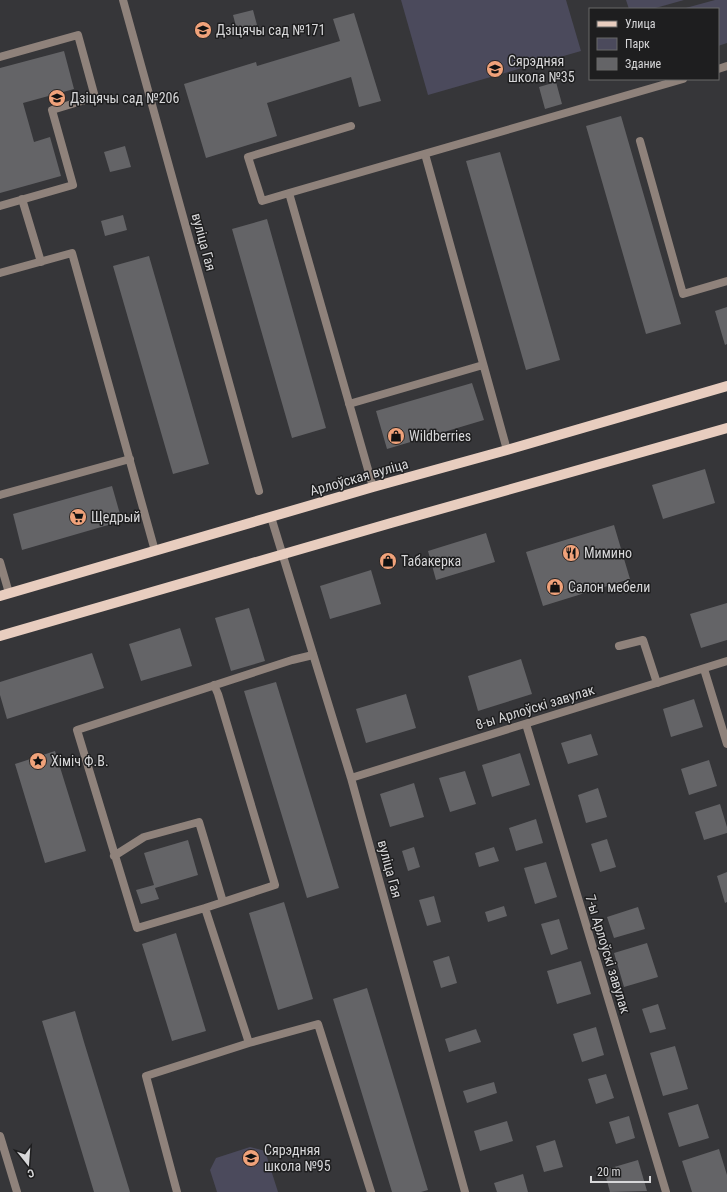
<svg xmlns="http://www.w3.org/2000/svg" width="727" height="1192" font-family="'Roboto Condensed',sans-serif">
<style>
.green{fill:#4b4a5c}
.building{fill:#646467}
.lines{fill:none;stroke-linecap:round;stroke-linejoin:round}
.service{stroke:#8f827b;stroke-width:8}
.pedestrian{stroke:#8f827b;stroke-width:8}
.minor{stroke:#8f827b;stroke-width:8}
.primary{stroke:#e8cdbf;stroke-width:10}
.labels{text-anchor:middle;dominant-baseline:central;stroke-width:3;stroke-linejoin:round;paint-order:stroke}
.poi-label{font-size:14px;fill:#d7d7d9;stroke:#1e1e1f;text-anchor:start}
.street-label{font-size:14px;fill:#d7d7d9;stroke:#1e1e1f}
</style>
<rect width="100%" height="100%" fill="#363639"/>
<!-- green -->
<path class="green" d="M 401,0 L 566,0 L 581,51 L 428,95 Z
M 626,0 L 684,0 L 652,9 L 629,9 Z
M 715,0 L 727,0 L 727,43 L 718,46 L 718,9 L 682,9 Z
M 250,1147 L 265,1151 L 278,1192 L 217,1192 L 210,1170 L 216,1158 Z"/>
<!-- building -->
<path class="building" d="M 253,10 L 257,25 L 237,30 L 233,15 Z
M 354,13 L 381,101 L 359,107 L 351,77 L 267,103 L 277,136 L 206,158 L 184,84 L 256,62 L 257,66 L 340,41 L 333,19 Z
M 64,51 L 74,89 L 23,103 L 34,142 L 50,137 L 61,176 L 0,193 L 0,68 Z
M 556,82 L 562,104 L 545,109 L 539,87 Z
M 621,116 L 681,324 L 646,334 L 586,126 Z
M 125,146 L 131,167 L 110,172 L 104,152 Z
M 500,152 L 560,360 L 526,370 L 466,161 Z
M 123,215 L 127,230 L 105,236 L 101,221 Z
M 267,219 L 326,428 L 292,438 L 232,229 Z
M 149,256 L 209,464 L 173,474 L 113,266 Z
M 727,307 L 727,344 L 725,345 L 715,311 Z
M 472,383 L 484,420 L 387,449 L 376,411 Z
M 705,469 L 715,503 L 663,519 L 652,485 Z
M 112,486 L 122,521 L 22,550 L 13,514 Z
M 614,525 L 630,579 L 543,606 L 526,552 Z
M 486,533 L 495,562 L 436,580 L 428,551 Z
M 371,570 L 381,604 L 330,619 L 320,586 Z
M 727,603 L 727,640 L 701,648 L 690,614 Z
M 249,608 L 265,661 L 231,671 L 215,618 Z
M 180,628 L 192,666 L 141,681 L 129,644 Z
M 92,653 L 104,688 L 7,719 L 0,695 L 0,682 Z
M 521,659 L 532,694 L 478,711 L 468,676 Z
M 276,682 L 339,888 L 307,898 L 244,691 Z
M 406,694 L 416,728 L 366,743 L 356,709 Z
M 694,699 L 703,727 L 671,737 L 663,709 Z
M 591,734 L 598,755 L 568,764 L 561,743 Z
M 55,751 L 86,851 L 45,863 L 15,764 Z
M 520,753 L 530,785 L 492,797 L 482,765 Z
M 709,760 L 717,786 L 689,795 L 681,769 Z
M 465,771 L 476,804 L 450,812 L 439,778 Z
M 414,783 L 424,817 L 390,827 L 380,794 Z
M 598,788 L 607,817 L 586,823 L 578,795 Z
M 720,804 L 727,827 L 727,833 L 704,840 L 695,812 Z
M 536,819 L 543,843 L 516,851 L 509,828 Z
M 607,839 L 616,867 L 600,872 L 591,844 Z
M 188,840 L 198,875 L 155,888 L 159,899 L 141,904 L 136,890 L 154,885 L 144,853 Z
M 414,847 L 420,867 L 408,871 L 402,851 Z
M 494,847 L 499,861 L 479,867 L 475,853 Z
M 546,862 L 557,897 L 535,904 L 524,868 Z
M 727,872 L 727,902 L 725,903 L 717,876 Z
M 434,896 L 441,922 L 427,926 L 419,900 Z
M 284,902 L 313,999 L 278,1010 L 249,913 Z
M 504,906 L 507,916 L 488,922 L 485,912 Z
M 638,907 L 645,929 L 614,938 L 607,917 Z
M 559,919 L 568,949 L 551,955 L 541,924 Z
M 176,933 L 206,1031 L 172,1041 L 142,944 Z
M 647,943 L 658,977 L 624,987 L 614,953 Z
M 449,956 L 457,983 L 441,988 L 433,961 Z
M 581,961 L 591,994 L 557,1004 L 547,971 Z
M 367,988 L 428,1190 L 421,1192 L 392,1192 L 333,999 Z
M 658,1004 L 666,1029 L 650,1033 L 642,1009 Z
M 75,1011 L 84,1042 L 130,1192 L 94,1192 L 42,1021 Z
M 596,1027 L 604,1055 L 582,1062 L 573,1034 Z
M 476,1029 L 481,1042 L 449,1052 L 445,1039 Z
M 675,1046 L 688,1089 L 663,1096 L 650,1053 Z
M 606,1074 L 614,1098 L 596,1104 L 588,1079 Z
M 494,1082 L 497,1093 L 467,1103 L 463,1091 Z
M 698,1104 L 709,1138 L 679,1147 L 668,1113 Z
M 629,1116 L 635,1138 L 616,1144 L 609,1122 Z
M 507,1121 L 513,1141 L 480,1151 L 474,1131 Z
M 555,1140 L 563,1167 L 544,1172 L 536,1146 Z
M 719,1149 L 727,1175 L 727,1192 L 692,1192 L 682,1161 Z
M 638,1160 L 647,1191 L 610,1192 L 604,1170 Z
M 523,1174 L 528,1192 L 497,1192 L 494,1183 Z"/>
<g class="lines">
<!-- service -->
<path class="service" d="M 0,57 L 78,35 L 95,97 L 52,110 L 73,185 L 0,206
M 718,69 L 727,66
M 640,141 L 683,294 L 727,281
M 425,154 L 507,450
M 289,193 L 262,201 L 248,157 L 351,126
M 22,199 L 41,262
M 0,273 L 72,253 L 155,551
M 349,404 L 483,365
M 373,487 L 289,193 L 683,79
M 0,495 L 130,459
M 0,562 L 9,593
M 619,646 L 643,640 L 657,683
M 114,856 L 144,837 L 199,822 L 223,902
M 205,908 L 275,885 L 218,694 L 214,685
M 249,1043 L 205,908 L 137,928 L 77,730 L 292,660 L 313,655
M 0,1136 L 17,1192
M 177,1192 L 146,1076 L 249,1043 L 318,1024 L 371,1192"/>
<!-- pedestrian -->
<path class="pedestrian" d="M 123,0 L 259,491"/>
<!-- minor -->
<path class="minor" d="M 271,517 L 351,778 L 465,1192
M 704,669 L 727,744
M 526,724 L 666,1192
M 351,778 L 727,661"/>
<!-- primary -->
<path class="primary" d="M 0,596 L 373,487 L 507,450 L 727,386
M 0,636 L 391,523 L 727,428"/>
</g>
<!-- icons -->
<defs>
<g id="school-disc" transform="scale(0.9)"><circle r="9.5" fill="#f0a27a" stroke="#1e1e1f"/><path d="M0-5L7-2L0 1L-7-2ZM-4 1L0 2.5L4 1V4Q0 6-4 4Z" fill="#111"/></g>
<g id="shop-disc" transform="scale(0.9)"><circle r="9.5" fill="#f0a27a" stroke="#1e1e1f"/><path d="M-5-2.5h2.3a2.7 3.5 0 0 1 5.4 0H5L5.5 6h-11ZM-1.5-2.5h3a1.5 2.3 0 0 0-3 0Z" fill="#111"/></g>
<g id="supermarket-disc" transform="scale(0.9)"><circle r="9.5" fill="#f0a27a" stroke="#1e1e1f"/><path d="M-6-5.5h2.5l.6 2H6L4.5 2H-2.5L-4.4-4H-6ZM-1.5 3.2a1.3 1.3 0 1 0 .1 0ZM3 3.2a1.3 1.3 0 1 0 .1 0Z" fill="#111"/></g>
<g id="restaurant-disc" transform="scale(0.9)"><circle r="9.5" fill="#f0a27a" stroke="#1e1e1f"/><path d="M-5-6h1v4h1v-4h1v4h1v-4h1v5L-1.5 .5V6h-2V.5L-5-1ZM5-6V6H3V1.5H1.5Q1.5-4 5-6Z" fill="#111"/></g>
<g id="sight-disc" transform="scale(0.9)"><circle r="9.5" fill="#f0a27a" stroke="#1e1e1f"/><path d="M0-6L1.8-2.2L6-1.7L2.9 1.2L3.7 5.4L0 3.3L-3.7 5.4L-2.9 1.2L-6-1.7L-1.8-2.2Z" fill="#111"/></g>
</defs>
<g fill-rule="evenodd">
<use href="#school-disc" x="203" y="30"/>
<use href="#school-disc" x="495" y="69"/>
<use href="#school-disc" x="57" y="98"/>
<use href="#shop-disc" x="396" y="436"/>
<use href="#supermarket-disc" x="78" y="517"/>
<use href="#restaurant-disc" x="571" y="553"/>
<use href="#shop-disc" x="388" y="561"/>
<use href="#shop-disc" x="555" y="587"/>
<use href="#sight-disc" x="38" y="761"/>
<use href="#school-disc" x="251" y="1158"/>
</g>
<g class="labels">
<!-- poi labels -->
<g class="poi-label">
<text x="216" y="30">Дзіцячы сад №171</text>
<text x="508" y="61">Сярэдняя<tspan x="508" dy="16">школа №35</tspan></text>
<text x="70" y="98">Дзіцячы сад №206</text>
<text x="409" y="436">Wildberries</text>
<text x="91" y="517">Щедрый</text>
<text x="584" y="553">Мимино</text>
<text x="401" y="561">Табакерка</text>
<text x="568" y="587">Салон мебели</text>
<text x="51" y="761">Хіміч Ф.В.</text>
<text x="264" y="1150">Сярэдняя<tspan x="264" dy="16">школа №95</tspan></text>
</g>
<!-- street labels -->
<g class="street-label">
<text transform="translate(204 242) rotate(75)">вуліца Гая</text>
<text transform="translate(359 477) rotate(-16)">Арлоўская вуліца</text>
<text transform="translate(535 707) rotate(-17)">8-ы Арлоўскі завулак</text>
<text transform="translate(390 869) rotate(75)">вуліца Гая</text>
<text transform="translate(608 954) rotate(73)">7-ы Арлоўскі завулак</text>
</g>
</g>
<!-- legend -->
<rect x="589" y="8" width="130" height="72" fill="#1e1e1f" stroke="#686869"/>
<rect x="597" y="21" width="20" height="6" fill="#e8cdbf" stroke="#686869"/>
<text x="625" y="28" font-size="12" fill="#d7d7d9">Улица</text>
<rect x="597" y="38" width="20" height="12" fill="#4b4a5c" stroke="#686869"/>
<text x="625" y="48" font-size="12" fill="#d7d7d9">Парк</text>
<rect x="597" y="58" width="20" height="12" fill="#646467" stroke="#686869"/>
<text x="625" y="68" font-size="12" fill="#d7d7d9">Здание</text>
<!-- north arrow -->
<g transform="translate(28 1164) rotate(163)" stroke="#1e1e1f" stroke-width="3" paint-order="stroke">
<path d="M0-3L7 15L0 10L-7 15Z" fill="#d7d7d9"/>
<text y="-6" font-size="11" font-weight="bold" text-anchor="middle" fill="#d7d7d9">С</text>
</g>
<!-- scale -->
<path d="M591 1176v6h59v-6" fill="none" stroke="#d7d7d9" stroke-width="2"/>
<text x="597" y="1176" font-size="12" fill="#d7d7d9" stroke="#1e1e1f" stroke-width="3" paint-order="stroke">20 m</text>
</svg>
